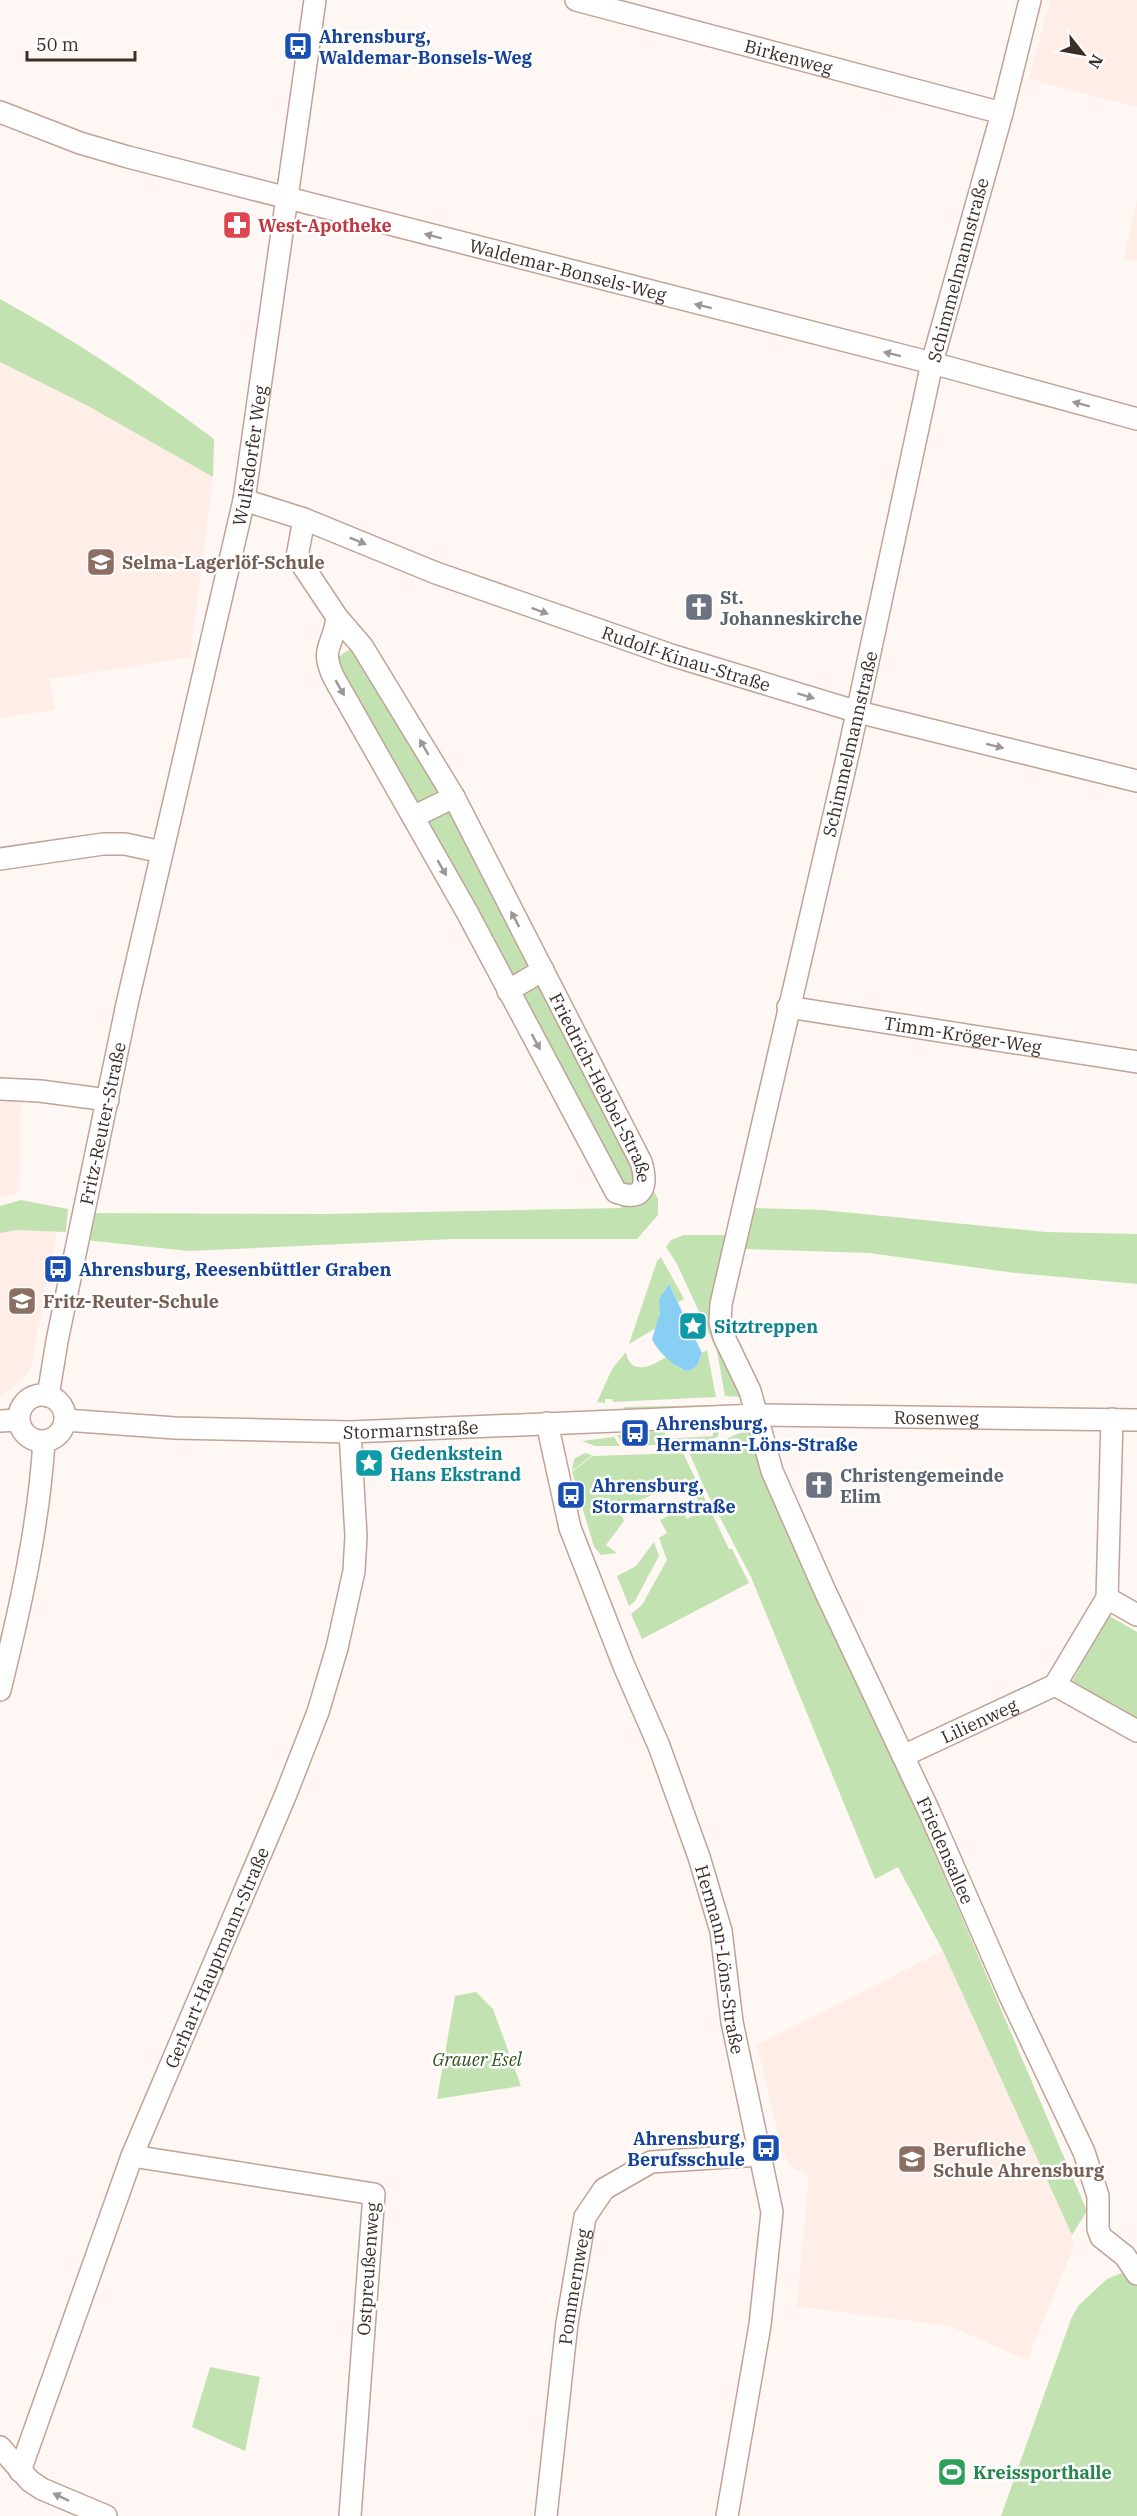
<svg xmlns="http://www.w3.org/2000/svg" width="1137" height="2516" font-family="'IBM Plex Serif',serif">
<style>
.built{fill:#ffede7}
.green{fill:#c3e2b2}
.water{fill:#89cff4}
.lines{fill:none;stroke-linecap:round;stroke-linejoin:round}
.minor-casing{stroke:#c2a296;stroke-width:24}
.minor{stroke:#fff;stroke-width:21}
.oneway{fill:#9d9694}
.labels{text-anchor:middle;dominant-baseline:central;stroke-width:5;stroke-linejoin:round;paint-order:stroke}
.transit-label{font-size:18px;font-weight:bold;fill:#164399;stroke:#fff;text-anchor:start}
.street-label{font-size:18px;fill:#3b2e29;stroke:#fff}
.health-label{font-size:18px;font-weight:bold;fill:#be3a42;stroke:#fff;text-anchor:start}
.education-label{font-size:18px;font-weight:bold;fill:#785e54;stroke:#fff;text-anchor:start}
.worship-label{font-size:18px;font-weight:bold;fill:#5b616d;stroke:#fff;text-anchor:start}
.culture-label{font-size:18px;font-weight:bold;fill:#0d838f;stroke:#fff;text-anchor:start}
.park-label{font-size:18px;font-style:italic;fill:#305117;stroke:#fff}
.leisure-label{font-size:18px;font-weight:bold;fill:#27864d;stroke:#fff;text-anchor:start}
</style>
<rect width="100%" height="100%" fill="#fef7f4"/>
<!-- built -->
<path class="built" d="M 1050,0 L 1137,0 L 1137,107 L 1029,79 Z
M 1137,199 L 1137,262 L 1124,258 Z
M 0,362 L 88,406 L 213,477 L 190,657 L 50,679 L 54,710 L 0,718 Z
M 0,1097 L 21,1097 L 19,1193 L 0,1198 Z
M 17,1230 L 57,1231 L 31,1368 L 19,1383 L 0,1398 L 0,1233 Z
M 943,1951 L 1072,2235 L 1073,2248 L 1027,2360 L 950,2326 L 797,2306 L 809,2175 L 791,2167 L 782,2151 L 757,2045 Z"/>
<!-- green -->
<path class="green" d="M 0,299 C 75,340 146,388 214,439 L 213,477 L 88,406 L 0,362 Z
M 355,648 L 406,728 L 658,1199 L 658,1215 L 637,1239 L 453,1239 L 188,1251 L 85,1240 L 89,1213 L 323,1214 L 621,1208 L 611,1173 L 334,661 L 345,652 Z
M 21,1200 L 68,1209 L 66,1232 L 17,1230 L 0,1233 L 0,1206 Z
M 753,1208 L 822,1210 L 1046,1232 L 1137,1234 L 1137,1284 L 1015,1273 L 869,1253 L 743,1249 Z
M 684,1235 L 732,1235 L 719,1298 L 741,1397 L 725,1396 L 717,1351 L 677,1264 L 666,1247 L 671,1240 Z
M 661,1257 L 684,1299 L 678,1302 L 669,1284 C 657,1302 663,1309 656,1328 L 629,1344 L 657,1261 Z
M 707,1350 L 716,1397 L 613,1402 L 612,1399 L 605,1399 L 605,1403 L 597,1402 L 612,1369 L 626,1352 C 630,1376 651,1367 666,1357 L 680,1369 L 689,1371 L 697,1366 L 702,1353 Z
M 713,1405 L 718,1406 L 625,1412 L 624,1407 Z
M 719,1429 L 718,1436 L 709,1443 L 624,1446 L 617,1435 L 665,1431 L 665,1439 L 713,1436 L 713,1430 Z
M 755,1432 L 1087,2211 L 1072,2235 L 943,1951 L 898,1867 L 875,1879 L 751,1577 L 704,1487 L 689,1452 C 717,1453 728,1429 755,1432 Z
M 614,1437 L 620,1446 L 595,1446 L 582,1441 Z
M 585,1453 L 592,1455 L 572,1471 L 574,1459 Z
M 683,1453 L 729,1549 L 732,1549 L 749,1583 L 642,1639 L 631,1614 L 642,1605 L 667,1560 L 659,1538 L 667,1533 L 660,1520 L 682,1509 L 687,1519 L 703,1510 L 685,1477 L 685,1479 L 620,1510 L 624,1521 L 606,1545 L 617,1553 L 601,1555 L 594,1547 L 572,1472 L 592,1456 Z
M 654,1542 L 659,1556 L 635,1601 L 629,1606 L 617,1576 L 636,1566 Z
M 1108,1615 L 1137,1632 L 1137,1724 L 1069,1687 Z
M 476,1992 L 493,2009 L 521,2086 L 437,2099 L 455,1996 Z
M 1129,2270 L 1137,2286 L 1137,2516 L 1001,2516 L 1071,2319 L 1078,2306 L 1107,2279 Z
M 210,2367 L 260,2377 L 245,2451 L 192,2427 Z"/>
<!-- water -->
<path class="water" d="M 669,1284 L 702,1353 L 697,1366 L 689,1371 C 678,1371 656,1350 652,1339 L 660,1313 L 659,1299 Z"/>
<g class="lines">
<!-- minor casing -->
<g class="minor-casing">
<g id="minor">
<path id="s1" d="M 576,0 L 1002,113"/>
<path id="s2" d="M 1030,0 L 1002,113 L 932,363 L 849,750 L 721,1304 L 720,1322 L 724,1337 L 750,1391 L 772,1471 L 825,1591 L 929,1811 L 1009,1994 L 1084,2152 L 1098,2196 L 1098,2229 L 1101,2237 L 1125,2256 L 1137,2274"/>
<path id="s3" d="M 0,112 L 80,143 L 128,157 L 932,363 L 1137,419"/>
<path id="s4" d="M 244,500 L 304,519 L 436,573 L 671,655 L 858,712 L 1137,781"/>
<path id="s5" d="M 304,519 L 297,557 L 337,617 L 362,646 L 454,797 L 641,1162 C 648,1185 644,1203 616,1192 L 467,912 L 334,678 C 319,647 334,647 337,617"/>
<path d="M 413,817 L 454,797"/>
<path d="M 0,859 L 103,844 L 125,844 L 162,852"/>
<path d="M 508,991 L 543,970"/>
<path id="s6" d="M 788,1007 L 1137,1062"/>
<path d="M 0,1089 L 40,1091 L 108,1100"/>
<circle cx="42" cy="1418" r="23"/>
<path id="s7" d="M 48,1396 L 57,1341 L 127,1004 L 244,500 L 315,0"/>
<path id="s8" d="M 65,1420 L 175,1428 L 350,1432 L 758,1415 L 1137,1420"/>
<path d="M 0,1421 L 18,1420"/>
<path id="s9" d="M 547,1423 L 570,1528 L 624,1666 L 659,1746 L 699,1857 L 721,1931 L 732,2022 L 772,2212 L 760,2325 L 727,2516"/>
<path d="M 1107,1598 L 1137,1615"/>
<path d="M 1055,1685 L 1137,1731"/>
<path d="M 0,1690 C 20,1609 39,1525 44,1441"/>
<path id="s10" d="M 903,1756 L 1055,1685 L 1107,1598 L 1112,1419"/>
<path d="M 132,2156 L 374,2194 L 350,2516"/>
<path d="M 0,2447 L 30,2481 L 42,2489 L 106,2516"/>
<path id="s11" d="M 20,2471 L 132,2156 L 286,1794 L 318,1712 L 337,1648 L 354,1571 L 356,1536 L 350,1432"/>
<path id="s12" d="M 546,2516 L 567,2323 L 585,2217 L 604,2189 L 651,2162 L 760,2155"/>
</g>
</g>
<!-- minor -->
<use href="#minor" class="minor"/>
</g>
<!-- one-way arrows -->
<defs><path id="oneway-solid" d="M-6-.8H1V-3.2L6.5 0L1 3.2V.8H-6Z" transform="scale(1.5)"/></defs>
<g class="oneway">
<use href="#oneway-solid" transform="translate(433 236) rotate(-165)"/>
<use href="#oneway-solid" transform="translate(703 306) rotate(-166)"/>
<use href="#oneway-solid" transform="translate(892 354) rotate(-166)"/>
<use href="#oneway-solid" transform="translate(1081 404) rotate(-165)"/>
<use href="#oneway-solid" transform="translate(358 541) rotate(22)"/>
<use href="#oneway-solid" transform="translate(540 611) rotate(20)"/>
<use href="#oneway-solid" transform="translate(340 688) rotate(60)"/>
<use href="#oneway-solid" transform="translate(806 696) rotate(17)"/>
<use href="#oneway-solid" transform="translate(995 746) rotate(14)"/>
<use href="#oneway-solid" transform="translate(424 747) rotate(-120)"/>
<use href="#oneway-solid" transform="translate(442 868) rotate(60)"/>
<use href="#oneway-solid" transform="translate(515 919) rotate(-118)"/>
<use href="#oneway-solid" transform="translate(536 1042) rotate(62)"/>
<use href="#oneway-solid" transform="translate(61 2497) rotate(-154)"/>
</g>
<!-- icons -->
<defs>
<g id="bus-square" transform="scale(1.5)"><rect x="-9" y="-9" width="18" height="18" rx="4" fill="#1a4fb4" stroke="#fff"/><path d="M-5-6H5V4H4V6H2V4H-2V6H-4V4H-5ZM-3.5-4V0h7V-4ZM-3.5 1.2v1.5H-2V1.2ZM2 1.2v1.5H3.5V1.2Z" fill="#fff"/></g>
<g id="pharmacy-square" transform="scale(1.5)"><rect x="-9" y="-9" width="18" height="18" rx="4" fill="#e0444e" stroke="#fff"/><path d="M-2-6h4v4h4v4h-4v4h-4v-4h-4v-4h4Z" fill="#fff"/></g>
<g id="school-square" transform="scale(1.5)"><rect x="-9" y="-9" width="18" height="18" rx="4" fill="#8d6e63" stroke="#fff"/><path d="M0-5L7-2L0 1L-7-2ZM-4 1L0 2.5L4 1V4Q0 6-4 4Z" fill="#fff"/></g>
<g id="church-square" transform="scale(1.5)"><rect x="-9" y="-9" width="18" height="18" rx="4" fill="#6b7280" stroke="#fff"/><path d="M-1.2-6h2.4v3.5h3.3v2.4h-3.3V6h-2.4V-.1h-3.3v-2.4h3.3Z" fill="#fff"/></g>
<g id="sight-square" transform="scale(1.5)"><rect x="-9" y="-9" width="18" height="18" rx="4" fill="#0f9aa8" stroke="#fff"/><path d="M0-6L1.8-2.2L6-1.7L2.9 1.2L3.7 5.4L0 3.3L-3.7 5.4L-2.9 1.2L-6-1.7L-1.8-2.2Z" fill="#fff"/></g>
<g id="stadium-square" transform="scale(1.5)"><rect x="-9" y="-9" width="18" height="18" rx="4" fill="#2e9e5b" stroke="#fff"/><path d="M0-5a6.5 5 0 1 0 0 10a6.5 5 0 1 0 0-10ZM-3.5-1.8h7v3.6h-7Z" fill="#fff"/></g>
</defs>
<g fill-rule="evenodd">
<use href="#bus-square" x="298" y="46"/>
<use href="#pharmacy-square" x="237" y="225"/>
<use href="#school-square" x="101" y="562"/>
<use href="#church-square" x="699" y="607"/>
<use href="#bus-square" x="58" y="1269"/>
<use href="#school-square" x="22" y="1301"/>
<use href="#sight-square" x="693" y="1326"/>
<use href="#bus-square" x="635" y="1433"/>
<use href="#sight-square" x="369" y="1463"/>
<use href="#church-square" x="819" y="1485"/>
<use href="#bus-square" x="571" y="1495"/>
<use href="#bus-square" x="766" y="2148"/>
<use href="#school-square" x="912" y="2159"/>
<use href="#stadium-square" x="952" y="2472"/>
</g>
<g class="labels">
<!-- transit labels -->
<g class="transit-label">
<text x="319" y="36">Ahrensburg,<tspan x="319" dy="21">Waldemar-Bonsels-Weg</tspan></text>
<text x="79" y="1269">Ahrensburg, Reesenbüttler Graben</text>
<text x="656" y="1423">Ahrensburg,<tspan x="656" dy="21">Hermann-Löns-Straße</tspan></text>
<text x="592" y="1485">Ahrensburg,<tspan x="592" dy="21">Stormarnstraße</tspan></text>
<text x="745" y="2138" text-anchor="end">Ahrensburg,<tspan x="745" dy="21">Berufsschule</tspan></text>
</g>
<!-- street labels -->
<g class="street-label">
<text stroke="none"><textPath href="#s1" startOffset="220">Birkenweg</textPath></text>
<text transform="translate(958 270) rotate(-75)">Schimmelmannstraße</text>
<text stroke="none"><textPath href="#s3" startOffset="590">Waldemar-Bonsels-Weg</textPath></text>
<text stroke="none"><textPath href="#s7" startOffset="962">Wulfsdorfer Weg</textPath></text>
<text stroke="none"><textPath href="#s4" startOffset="470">Rudolf-Kinau-Straße</textPath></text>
<text transform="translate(850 744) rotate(-77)">Schimmelmannstraße</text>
<text stroke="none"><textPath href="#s6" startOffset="177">Timm-Kröger-Weg</textPath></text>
<text stroke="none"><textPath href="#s5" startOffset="652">Friedrich-Hebbel-Straße</textPath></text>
<text stroke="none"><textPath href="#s7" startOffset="278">Fritz-Reuter-Straße</textPath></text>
<text stroke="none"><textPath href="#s8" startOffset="872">Rosenweg</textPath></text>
<text stroke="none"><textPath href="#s8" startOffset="346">Stormarnstraße</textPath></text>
<text stroke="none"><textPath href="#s10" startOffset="84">Lilienweg</textPath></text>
<text stroke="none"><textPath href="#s2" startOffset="1934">Friedensallee</textPath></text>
<text stroke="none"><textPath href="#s11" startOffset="550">Gerhart-Hauptmann-Straße</textPath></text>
<text stroke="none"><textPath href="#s9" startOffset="566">Hermann-Löns-Straße</textPath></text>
<text transform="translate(368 2269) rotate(-86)">Ostpreußenweg</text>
<text stroke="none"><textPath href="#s12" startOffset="231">Pommernweg</textPath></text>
</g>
<!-- health labels -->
<g class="health-label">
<text x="258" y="225">West-Apotheke</text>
</g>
<!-- education labels -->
<g class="education-label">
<text x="122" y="562">Selma-Lagerlöf-Schule</text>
<text x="43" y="1301">Fritz-Reuter-Schule</text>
<text x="933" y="2149">Berufliche<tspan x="933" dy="21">Schule Ahrensburg</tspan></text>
</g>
<!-- worship labels -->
<g class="worship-label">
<text x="720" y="597">St.<tspan x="720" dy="21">Johanneskirche</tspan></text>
<text x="840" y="1475">Christengemeinde<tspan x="840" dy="21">Elim</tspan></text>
</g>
<!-- culture labels -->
<g class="culture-label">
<text x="714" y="1326">Sitztreppen</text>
<text x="390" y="1453">Gedenkstein<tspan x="390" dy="21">Hans Ekstrand</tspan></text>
</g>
<!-- park labels -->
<g class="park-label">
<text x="477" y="2059">Grauer Esel</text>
</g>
<!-- leisure labels -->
<g class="leisure-label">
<text x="973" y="2472">Kreissporthalle</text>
</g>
</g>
<!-- north arrow -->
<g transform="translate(1083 54) rotate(121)" stroke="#ffffff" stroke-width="4.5" paint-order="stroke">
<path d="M0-4.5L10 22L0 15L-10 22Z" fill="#3b2e29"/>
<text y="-9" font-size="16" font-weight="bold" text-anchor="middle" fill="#3b2e29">N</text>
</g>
<!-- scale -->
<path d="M27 51v9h108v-9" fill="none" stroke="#3b2e29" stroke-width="3"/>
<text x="36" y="51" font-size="18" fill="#3b2e29" stroke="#ffffff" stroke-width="4.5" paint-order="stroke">50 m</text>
</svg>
